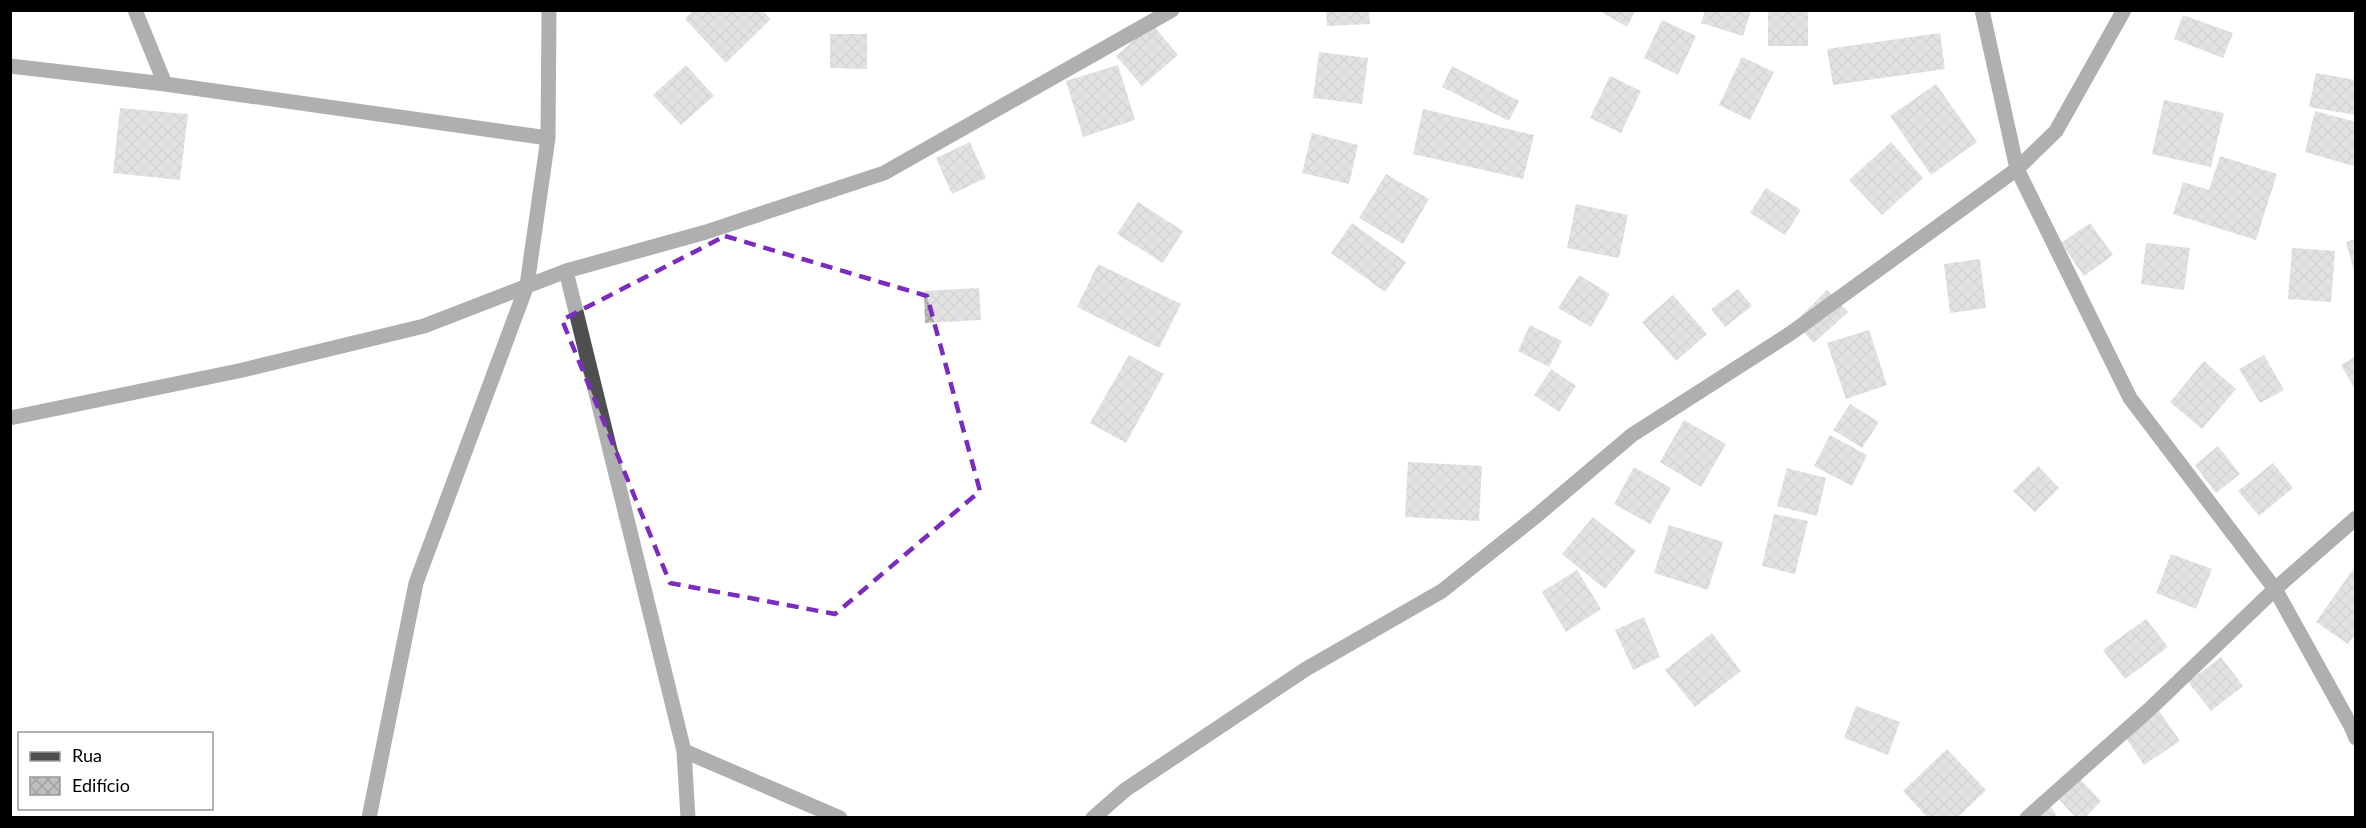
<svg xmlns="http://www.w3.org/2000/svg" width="2366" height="828" font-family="Lato,sans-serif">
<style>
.building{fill:url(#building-cross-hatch)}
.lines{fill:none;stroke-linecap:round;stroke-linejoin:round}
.minor{stroke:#4f4f4f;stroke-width:15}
.marked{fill:none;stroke:#7b2cbf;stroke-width:4.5;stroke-dasharray:12 8;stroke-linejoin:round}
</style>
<defs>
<pattern id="building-cross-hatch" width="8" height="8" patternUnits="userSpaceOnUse" patternTransform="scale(1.5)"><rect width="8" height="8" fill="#bfbfbf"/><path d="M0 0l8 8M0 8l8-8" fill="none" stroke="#a2a2a2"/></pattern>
</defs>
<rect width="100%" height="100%" fill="#fff"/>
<!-- building -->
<path class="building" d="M 693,10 L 762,10 L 771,19 L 726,63 L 685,19 Z
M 1326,10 L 1369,10 L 1370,24 L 1327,26 Z
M 1598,10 L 1636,10 L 1627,27 Z
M 1705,10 L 1751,10 L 1743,36 L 1701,23 Z
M 1768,10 L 1808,10 L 1808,46 L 1768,46 Z
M 2183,15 L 2233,33 L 2223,58 L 2174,39 Z
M 1662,20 L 1696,36 L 1678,75 L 1644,58 Z
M 1152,24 L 1178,55 L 1142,86 L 1116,56 Z
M 1940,33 L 1945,69 L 1833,85 L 1827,49 Z
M 830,34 L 867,34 L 867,69 L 830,68 Z
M 1319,52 L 1368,58 L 1362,104 L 1313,98 Z
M 1742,57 L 1774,72 L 1750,120 L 1719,105 Z
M 686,65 L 714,96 L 681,125 L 653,95 Z
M 1118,65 L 1135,120 L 1083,137 L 1066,81 Z
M 1452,66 L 1519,101 L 1509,121 L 1442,87 Z
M 2316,73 L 2356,80 L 2356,115 L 2309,107 Z
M 1610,76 L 1641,91 L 1621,133 L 1590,118 Z
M 1936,84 L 1977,142 L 1931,175 L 1890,116 Z
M 2164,100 L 2224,113 L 2211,167 L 2152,154 Z
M 120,108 L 188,114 L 180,180 L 113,173 Z
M 1423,109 L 1534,135 L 1523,179 L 1413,154 Z
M 2315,111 L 2356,122 L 2354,166 L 2305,152 Z
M 1312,133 L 1358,145 L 1349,184 L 1302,173 Z
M 970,142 L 986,178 L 952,194 L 936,158 Z
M 1891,142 L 1923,178 L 1882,215 L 1849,180 Z
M 2220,156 L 2277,174 L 2256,240 L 2173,214 L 2183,182 L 2209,190 Z
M 1386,174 L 1429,199 L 1403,244 L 1359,218 Z
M 1766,188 L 1801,210 L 1785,235 L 1750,213 Z
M 1138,202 L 1183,231 L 1163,263 L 1117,234 Z
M 1576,204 L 1628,215 L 1619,258 L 1567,248 Z
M 1352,223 L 1406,262 L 1385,292 L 1331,253 Z
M 2090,223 L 2113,255 L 2084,276 L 2061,243 Z
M 2356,239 L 2356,275 L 2355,275 L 2346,242 Z
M 2146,243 L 2190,248 L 2184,290 L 2141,284 Z
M 2292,248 L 2335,251 L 2331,302 L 2288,299 Z
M 1980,259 L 1986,308 L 1950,313 L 1944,264 Z
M 1098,264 L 1181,304 L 1159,348 L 1077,307 Z
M 1579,275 L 1610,294 L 1591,327 L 1558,308 Z
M 979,288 L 981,320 L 925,323 L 924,291 Z
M 1738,289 L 1752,306 L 1725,327 L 1711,309 Z
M 1827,290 L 1848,312 L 1814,343 L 1794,323 Z
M 1673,295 L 1707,334 L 1676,361 L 1642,322 Z
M 1530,325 L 1562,341 L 1549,367 L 1518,351 Z
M 1869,330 L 1887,385 L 1846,399 L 1827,343 Z
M 1129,355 L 1164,374 L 1126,443 L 1090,423 Z
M 2264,355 L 2284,390 L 2260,403 L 2239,369 Z
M 2356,356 L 2356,391 L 2341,365 Z
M 2204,361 L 2236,389 L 2202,429 L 2170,402 Z
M 1551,369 L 1576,386 L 1559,412 L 1534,395 Z
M 1850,404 L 1879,422 L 1862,448 L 1833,430 Z
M 1684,420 L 1726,444 L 1701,487 L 1660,462 Z
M 1830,435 L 1867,455 L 1852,486 L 1814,466 Z
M 2218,446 L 2240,474 L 2216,493 L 2195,465 Z
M 1408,462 L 1482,466 L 1479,521 L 1405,517 Z
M 2273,463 L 2293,488 L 2259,516 L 2238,491 Z
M 2038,466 L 2059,488 L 2035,512 L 2013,491 Z
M 1634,467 L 1671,488 L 1650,524 L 1614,504 Z
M 1787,468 L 1826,478 L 1817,516 L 1777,506 Z
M 1774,514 L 1808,521 L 1795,574 L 1762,566 Z
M 1593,517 L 1636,551 L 1605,589 L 1562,554 Z
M 1669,525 L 1723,542 L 1708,590 L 1654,573 Z
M 2171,554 L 2212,569 L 2196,609 L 2156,593 Z
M 2354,568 L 2356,569 L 2356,633 L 2348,644 L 2316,622 Z
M 1577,570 L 1601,609 L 1566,632 L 1542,592 Z
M 1644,617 L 1660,657 L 1633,670 L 1615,630 Z
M 2146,619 L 2168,647 L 2125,679 L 2103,650 Z
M 1712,633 L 1741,671 L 1695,707 L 1665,670 Z
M 2221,657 L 2243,686 L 2211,711 L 2188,682 Z
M 1856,706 L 1900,722 L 1888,755 L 1844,738 Z
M 2159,711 L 2180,741 L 2144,765 L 2124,735 Z
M 1947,749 L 1986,790 L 1957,818 L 1928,818 L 1903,791 Z
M 2076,775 L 2101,801 L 2085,818 L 2076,818 L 2055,795 Z
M 2050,806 L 2058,818 L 2035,818 Z"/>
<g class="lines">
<!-- minor -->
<path class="minor" d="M 135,10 L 165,84
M 1982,10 L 2017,169 L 2130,398 L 2275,589 L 2351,726 L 2356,738
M 10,66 L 165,84 L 548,138
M 566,271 L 684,751 L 688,818
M 10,418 L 243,370 L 424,326 L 566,271 L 706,232 L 884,173 L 1172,10
M 684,751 L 840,818
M 369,818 L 416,583 L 527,285 L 548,138 L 549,10
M 1093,818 L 1125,790 L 1306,669 L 1442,591 L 1535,517 L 1632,435 L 1791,333 L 2017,169 L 2056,131 L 2124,10
M 2027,818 L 2153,706 L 2275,589 L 2356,518"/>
</g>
<!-- marked area -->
<path d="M0 0H2366V828H0ZM 725,236 L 927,296 L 980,491 L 835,614 L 670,583 L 562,320 Z" fill="#fff" fill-opacity=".55" fill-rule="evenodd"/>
<path class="marked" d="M 725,236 L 927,296 L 980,491 L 835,614 L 670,583 L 562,320 Z"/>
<!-- border -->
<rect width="2366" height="828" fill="none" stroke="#000000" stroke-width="24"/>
<!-- legend -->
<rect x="18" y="732" width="195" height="78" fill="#ffffff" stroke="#999999" stroke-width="1.5"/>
<rect x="30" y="752" width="30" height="9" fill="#4f4f4f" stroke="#999999" stroke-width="1.5"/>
<text x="72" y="762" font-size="18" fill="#000000">Rua</text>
<rect x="30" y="777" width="30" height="18" fill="url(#building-cross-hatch)" stroke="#999999" stroke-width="1.5"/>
<text x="72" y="792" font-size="18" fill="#000000">Edifício</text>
</svg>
